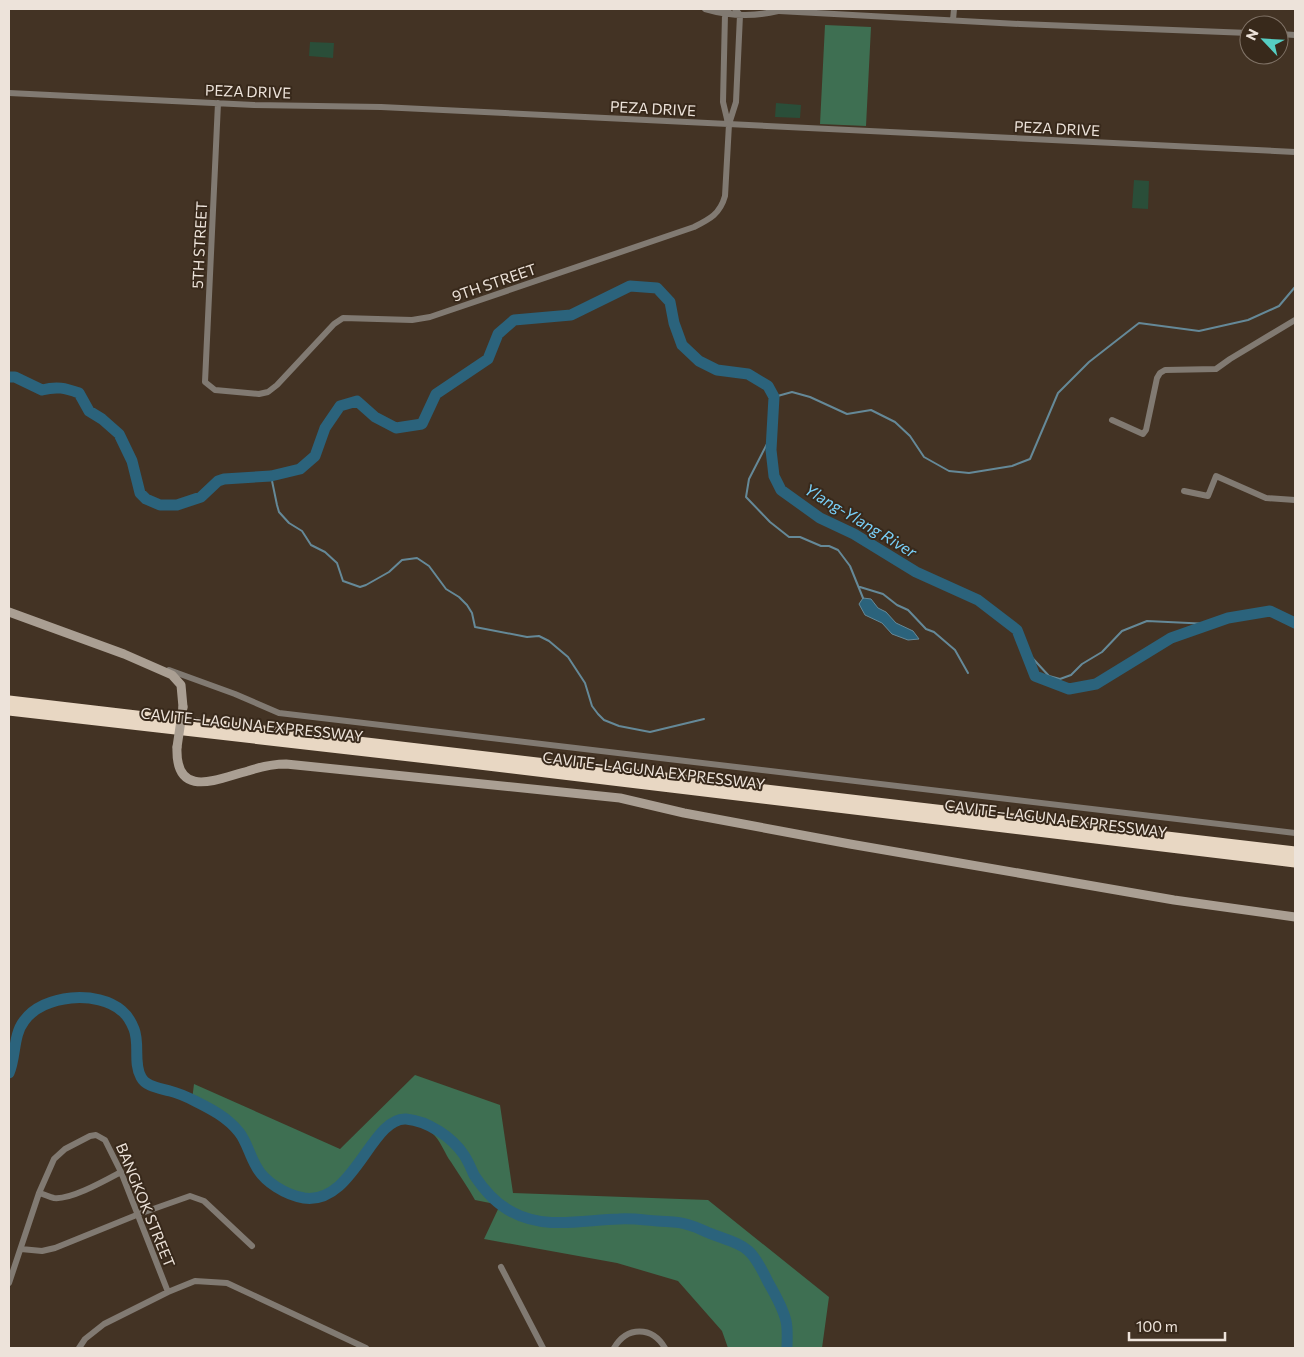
<svg xmlns="http://www.w3.org/2000/svg" width="1304" height="1357" font-family="Commissioner,sans-serif">
<style>
.green{fill:#2a4e39}
.forest{fill:#3e6f52}
.water{fill:#2b637c;stroke:#658998}
.lines{fill:none;stroke-linecap:round;stroke-linejoin:round}
.stream{stroke:#658998;stroke-width:2}
.river{stroke:#2b637c;stroke-width:11}
.street{stroke:#817a72;stroke-width:6}
.secondary{stroke:#aa9f93;stroke-width:9}
.highway{stroke:#e8d7c3;stroke-width:11}
.secondary-bridge{stroke:#aa9f93;stroke-width:9}
.labels{text-anchor:middle;dominant-baseline:central;stroke-width:4;stroke-linejoin:round;paint-order:stroke}
.street-label{font-size:15px;fill:#ede3da;stroke:#38291b}
.water-label{font-size:16px;font-style:italic;fill:#79cff7;stroke:#38291b}
</style>
<rect width="100%" height="100%" fill="#433324"/>
<!-- green -->
<path class="green" d="M 310,42 L 334,43 L 333,58 L 309,56 Z
M 776,103 L 801,105 L 800,118 L 775,117 Z
M 1134,180 L 1149,181 L 1148,209 L 1132,208 Z"/>
<!-- forest -->
<path class="forest" d="M 825,25 L 871,27 L 866,126 L 820,124 Z
M 415,1075 L 500,1105 L 513,1193 L 708,1200 L 829,1297 L 822,1348 L 728,1348 L 722,1331 L 678,1281 L 617,1263 L 484,1239 L 500,1205 L 475,1200 C 468,1187 459,1175 451,1162 C 445,1154 442,1144 435,1136 C 404,1102 384,1125 365,1154 C 361,1161 357,1171 351,1177 C 339,1189 318,1201 301,1197 C 284,1193 264,1182 256,1165 C 250,1154 247,1142 239,1132 C 226,1116 210,1109 192,1100 L 194,1084 L 340,1149 Z"/>
<!-- water -->
<path class="water" d="M 863,598 L 871,599 L 878,608 L 886,612 L 896,623 L 913,631 L 919,639 L 908,640 L 892,634 L 882,623 L 865,615 L 859,604 Z"/>
<g class="lines">
<!-- stream -->
<path class="stream" d="M 774,397 L 792,392 L 810,397 L 847,414 L 871,410 L 895,422 L 910,436 L 924,457 L 949,471 L 969,473 L 1012,466 L 1030,459 L 1058,393 L 1089,362 L 1139,323 L 1199,331 L 1248,320 L 1279,306 L 1295,287
M 773,422 L 768,442 L 749,479 L 746,497 L 770,522 L 789,537 L 800,537 L 821,546 L 829,546 L 838,550 L 850,566 L 863,598
M 271,476 L 277,505 L 279,512 L 289,523 L 302,531 L 311,545 L 325,552 L 337,563 L 343,581 L 360,587 L 366,585 L 389,572 L 402,560 L 417,558 L 429,566 L 446,589 L 459,597 L 467,605 L 472,613 L 475,627 L 527,637 L 539,636 L 549,641 L 568,657 L 585,683 L 592,706 L 598,714 L 604,720 L 619,726 L 650,732 L 704,719
M 860,587 L 883,594 L 897,605 L 908,610 L 926,629 L 934,632 L 955,650 L 968,673
M 1025,650 L 1049,676 L 1060,679 L 1071,675 L 1082,664 L 1102,652 L 1122,631 L 1147,621 L 1210,624"/>
<!-- river -->
<path class="river" d="M 9,377 L 15,377 L 42,390 C 57,386 65,388 79,393 L 89,411 L 102,419 L 119,434 L 132,461 L 140,493 L 146,499 L 160,505 L 177,505 L 201,497 L 218,481 L 224,479 L 271,476 L 300,469 L 315,456 L 325,428 L 340,406 L 357,401 L 375,417 L 396,428 L 422,424 L 436,394 L 488,359 L 498,334 L 514,320 L 571,315 L 630,286 L 657,288 L 670,302 L 674,323 L 682,345 L 699,361 L 717,370 L 748,374 L 768,386 L 774,397 L 771,450 L 774,476 L 781,490 L 820,518 L 854,534 L 916,572 L 978,600 L 1017,630 L 1035,676 L 1069,689 L 1096,684 L 1171,638 L 1228,618 L 1270,611 L 1295,623
M 9,1073 C 16,1057 13,1035 24,1021 C 43,994 98,990 122,1011 C 127,1015 132,1024 134,1029 C 140,1044 133,1063 141,1077 C 146,1087 160,1088 170,1091 C 178,1093 187,1097 195,1101 C 211,1109 227,1117 239,1132 C 247,1142 249,1154 256,1166 C 264,1182 286,1195 304,1198 C 354,1205 371,1117 406,1119 C 428,1121 452,1137 464,1155 C 468,1161 471,1168 474,1175 C 484,1190 496,1204 512,1212 C 545,1230 583,1220 619,1219 C 631,1218 644,1220 657,1221 C 668,1222 678,1221 689,1225 C 696,1227 702,1230 709,1233 C 746,1247 750,1244 768,1282 C 775,1294 783,1308 786,1321 C 788,1330 787,1339 787,1348"/>
<!-- street -->
<path class="street" d="M 705,9 C 729,16 753,17 778,11
M 773,9 L 779,11 L 1020,24 L 1249,33
M 953,20 L 954,9
M 1279,34 L 1295,35
M 9,93 L 254,105 L 381,107 L 1295,152
M 218,103 L 205,382 L 215,390 L 259,394 L 268,392 L 277,385 L 334,324 L 343,318 L 412,320 L 430,317 L 694,227 C 710,219 720,214 725,196 L 729,124 L 736,102 L 740,15 L 735,9
M 728,123 L 723,102 L 725,14 L 729,9
M 1112,420 L 1143,434 L 1146,430 L 1157,378 L 1160,373 L 1165,370 L 1216,369 L 1230,359 L 1295,320
M 1184,491 L 1208,496 L 1216,476 L 1266,498 L 1295,500
M 169,670 L 235,694 L 279,713 L 1295,833
M 39,1193 C 44,1194 49,1197 54,1198 C 71,1200 106,1180 121,1172
M 21,1249 L 42,1251 L 55,1248 L 139,1214 L 190,1196 L 204,1201 L 252,1246
M 501,1267 L 543,1348
M 9,1283 L 39,1193 L 54,1159 L 65,1149 L 90,1136 L 96,1135 L 105,1140 L 121,1172 L 168,1292
M 79,1348 L 85,1339 L 104,1324 L 168,1292 L 195,1281 L 227,1283 L 366,1348
M 614,1348 C 627,1326 652,1326 665,1348"/>
<!-- secondary -->
<path class="secondary" d="M 9,612 L 124,654 L 172,675 L 181,685 L 183,707
M 177,747 C 175,800 217,779 248,771 C 260,767 273,764 286,764 L 620,798 L 684,813 L 850,844 L 1174,900 L 1295,917"/>
<!-- highway -->
<path class="highway" d="M 9,701 L 1295,852
M 9,710 L 471,763 L 1295,862"/>
<!-- secondary-bridge -->
<path class="secondary-bridge" d="M 177,747 L 183,707"/>
</g>
<g class="labels">
<!-- street labels -->
<g class="street-label">
<text transform="translate(248 91) rotate(2)">PEZA DRIVE</text>
<text transform="translate(653 108) rotate(3)">PEZA DRIVE</text>
<text transform="translate(1057 128) rotate(3)">PEZA DRIVE</text>
<text transform="translate(199 245) rotate(-87)">5TH STREET</text>
<text transform="translate(494 282) rotate(-19)">9TH STREET</text>
<text transform="translate(252 724) rotate(6)">CAVITE–LAGUNA EXPRESSWAY</text>
<text transform="translate(654 770) rotate(7)">CAVITE–LAGUNA EXPRESSWAY</text>
<text transform="translate(1056 818) rotate(7)">CAVITE–LAGUNA EXPRESSWAY</text>
<text transform="translate(146 1205) rotate(68)">BANGKOK STREET</text>
</g>
<!-- water labels -->
<g class="water-label">
<text transform="translate(861 520) rotate(31)">Ylang-Ylang River</text>
</g>
</g>
<!-- border -->
<rect width="1304" height="1357" fill="none" stroke="#ede3da" stroke-width="20"/>
<!-- north arrow -->
<g transform="translate(1264 40) rotate(295)"><circle r="24" fill="#38291b" stroke="#807367"/>
<path d="M0-4L9 19L0 12L-9 19Z" fill="#56cec3"/>
<text y="-8" font-size="14" font-weight="bold" text-anchor="middle" fill="#ede3da">N</text>
</g>
<!-- scale -->
<path d="M1129 1332v8h96v-8" fill="none" stroke="#ede3da" stroke-width="2.5"/>
<text x="1136" y="1332" font-size="15" fill="#ede3da" stroke="#38291b" stroke-width="4" paint-order="stroke">100 m</text>
</svg>
